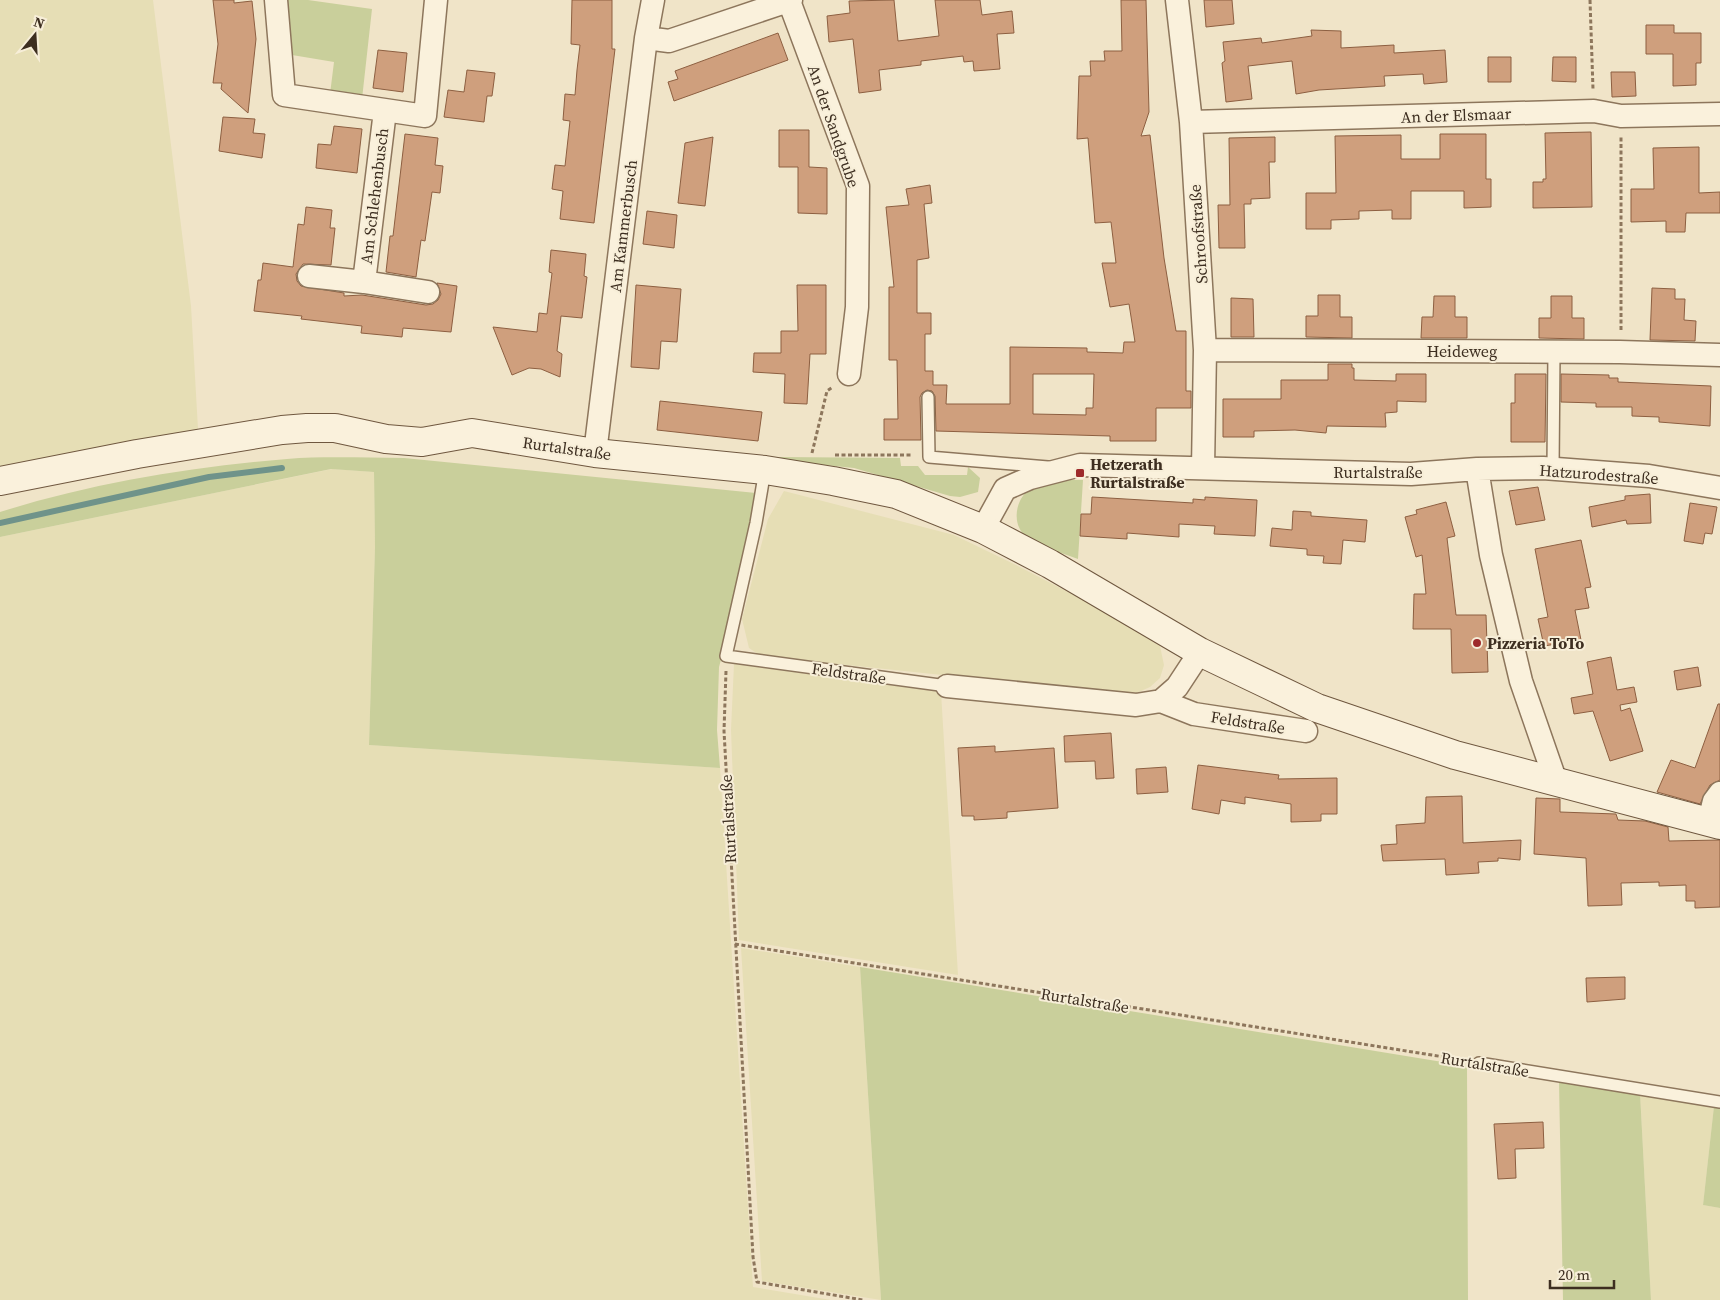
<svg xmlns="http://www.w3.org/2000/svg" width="1720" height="1300" font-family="'Source Serif 4',serif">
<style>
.farmland{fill:#e6deb5}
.green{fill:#c9cf9b}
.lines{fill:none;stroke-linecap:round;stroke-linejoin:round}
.stream{stroke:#6f938a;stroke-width:6}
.building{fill:#cf9f7d;stroke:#8d5f41;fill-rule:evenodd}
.lane-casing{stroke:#8d765c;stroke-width:14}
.street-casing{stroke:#8d765c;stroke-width:25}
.secondary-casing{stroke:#6f573f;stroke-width:30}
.path{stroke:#8d765c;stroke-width:3;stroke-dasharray:4 2.5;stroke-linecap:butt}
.lane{stroke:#faf1dc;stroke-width:11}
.street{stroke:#faf1dc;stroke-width:22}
.secondary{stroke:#faf1dc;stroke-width:28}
.poi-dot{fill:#9e2a2b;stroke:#f7eed8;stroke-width:2}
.labels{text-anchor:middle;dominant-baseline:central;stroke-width:4;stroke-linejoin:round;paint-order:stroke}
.street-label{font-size:16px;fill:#3d2e20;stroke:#f7eed8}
.poi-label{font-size:16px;font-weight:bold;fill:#3d2e20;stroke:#f7eed8;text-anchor:start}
</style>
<rect width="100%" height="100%" fill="#f0e4c8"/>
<!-- farmland -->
<path class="farmland" d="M 0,0 L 153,0 L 191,306 L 198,429 L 0,467 Z
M 332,469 L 374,472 L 375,547 L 369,745 L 720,768 L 753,1287 L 831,1300 L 0,1300 L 0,537 Z
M 784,491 L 954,535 L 1016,565 L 1087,602 L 1160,646 L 1164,665 L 1160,678 L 1150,687 L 1132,695 L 761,656 L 749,648 L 742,619 L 768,519 Z
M 734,664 L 941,692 L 958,975 L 739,940 L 731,730 Z
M 741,948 L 860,967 L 881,1300 L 762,1281 Z
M 1640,1093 L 1714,1106 L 1703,1205 L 1720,1208 L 1720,1300 L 1651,1300 Z"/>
<!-- green -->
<path class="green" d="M 281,0 L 308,0 L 372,9 L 362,99 L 330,94 L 334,62 L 286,54 Z
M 780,457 L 900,458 L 901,466 L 918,466 L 925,475 L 967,475 L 968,467 L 980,478 L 978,492 L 960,497 L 950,496 L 854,468 L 775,460 Z
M 404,458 L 756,493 L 746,568 L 719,667 L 717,730 L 720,768 L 369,745 L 375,547 L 374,472 L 331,469 L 0,537 L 0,512 C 93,483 189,467 287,459 C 325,456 365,458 404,458 Z
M 1052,480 L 1083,480 L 1078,559 C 1062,553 1043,548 1028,538 C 1012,527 1014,504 1027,491 C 1033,486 1044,483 1052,480 Z
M 860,967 L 1467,1066 L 1468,1300 L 881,1300 Z
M 1559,1081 L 1640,1093 L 1651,1300 L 1563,1300 Z
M 1714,1106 L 1720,1107 L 1720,1208 L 1703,1205 Z"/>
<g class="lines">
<!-- stream -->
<path class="stream" d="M 0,523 L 209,477 L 282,468"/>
</g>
<!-- building -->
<path class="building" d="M 213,0 L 234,0 L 234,3 L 252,1 L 256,39 L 248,113 L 221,89 L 222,83 L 213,83 L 218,44 Z
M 572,0 L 612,0 L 612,49 L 615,49 L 594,223 L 560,219 L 563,191 L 552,189 L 555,165 L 565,166 L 570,121 L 563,120 L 565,94 L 575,95 L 577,70 L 580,45 L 571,44 Z
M 894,0 L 898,41 L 939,36 L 935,0 L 980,0 L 982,15 L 1012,11 L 1014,33 L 997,34 L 1000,69 L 974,71 L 973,61 L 964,62 L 963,56 L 921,61 L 921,65 L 879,70 L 881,90 L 859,93 L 853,39 L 829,42 L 827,16 L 850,13 L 849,1 Z
M 1121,0 L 1146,0 L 1149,112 L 1141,136 L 1150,135 L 1164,258 L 1176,331 L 1186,331 L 1186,391 L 1191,391 L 1191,408 L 1156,408 L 1156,441 L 1110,441 L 1110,436 L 936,431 L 935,396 L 932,391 L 927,390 L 922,393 L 920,397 L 921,440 L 884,440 L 884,419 L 898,419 L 897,360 L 889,360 L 889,287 L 894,287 L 886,207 L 909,205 L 906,189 L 930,185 L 932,203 L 924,204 L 929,258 L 917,260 L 917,313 L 931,313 L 931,334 L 925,334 L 925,371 L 933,371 L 933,385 L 947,385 L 946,404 L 1010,404 L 1010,347 L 1087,348 L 1087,352 L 1123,353 L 1124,342 L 1135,342 L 1129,304 L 1110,307 L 1102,263 L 1116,263 L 1111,222 L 1095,223 L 1088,138 L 1077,139 L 1079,76 L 1091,76 L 1090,61 L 1105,61 L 1104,51 L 1122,51 ZM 1033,374 L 1094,374 L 1093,408 L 1086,408 L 1086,415 L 1033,414 Z
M 1204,0 L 1232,0 L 1234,24 L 1206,27 Z
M 1646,25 L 1674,25 L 1674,33 L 1701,33 L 1701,63 L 1696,63 L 1696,85 L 1673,86 L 1673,54 L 1646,54 Z
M 1311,30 L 1341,31 L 1341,48 L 1394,45 L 1394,53 L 1445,50 L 1447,82 L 1424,84 L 1423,74 L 1384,76 L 1385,86 L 1319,90 L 1296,94 L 1292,61 L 1248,66 L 1252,99 L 1226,102 L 1222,63 L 1225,61 L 1223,42 L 1261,38 L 1262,43 L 1312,36 Z
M 778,33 L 788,60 L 674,101 L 668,82 L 678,79 L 675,71 Z
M 378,50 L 407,53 L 403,92 L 373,88 Z
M 1488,57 L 1511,57 L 1511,82 L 1488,82 Z
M 1553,57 L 1576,57 L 1576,82 L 1552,81 Z
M 467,70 L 495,73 L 492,96 L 487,96 L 484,122 L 444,117 L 448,90 L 464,92 Z
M 1611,72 L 1635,72 L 1636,96 L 1612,97 Z
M 223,117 L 255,119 L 253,133 L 265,134 L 262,158 L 219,151 Z
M 334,126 L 362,129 L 357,173 L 316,168 L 318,144 L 331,145 Z
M 779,130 L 809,130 L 809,167 L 827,168 L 827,214 L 798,213 L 798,167 L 779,167 Z
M 1591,132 L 1592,207 L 1533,208 L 1533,182 L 1543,182 L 1543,179 L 1546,179 L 1545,133 Z
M 405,134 L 438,138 L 435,165 L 443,166 L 440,193 L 432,192 L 425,241 L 421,240 L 416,277 L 386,272 L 390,236 L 393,236 Z
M 1440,134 L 1486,134 L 1486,179 L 1491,179 L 1491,207 L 1464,208 L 1464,191 L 1411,191 L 1411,219 L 1392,219 L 1392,210 L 1359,211 L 1359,219 L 1331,220 L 1331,229 L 1306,229 L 1306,193 L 1336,193 L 1335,136 L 1401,135 L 1401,159 L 1440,159 Z
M 713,137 L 705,206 L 678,203 L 685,143 Z
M 1275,137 L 1275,162 L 1269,162 L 1270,198 L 1251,199 L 1251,204 L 1244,204 L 1245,248 L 1219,248 L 1218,205 L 1230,205 L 1229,138 Z
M 1699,147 L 1699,193 L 1720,192 L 1720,213 L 1686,213 L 1685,232 L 1666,232 L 1666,221 L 1631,222 L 1631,189 L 1654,189 L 1653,148 Z
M 306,207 L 332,210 L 330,228 L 335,228 L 331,265 L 303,264 L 296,274 L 297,281 L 301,286 L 344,293 L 344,296 L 362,295 L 426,305 L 433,304 L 438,300 L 441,294 L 437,283 L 457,286 L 451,332 L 403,328 L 402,337 L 393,336 L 361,333 L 362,326 L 301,319 L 302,316 L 254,311 L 258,280 L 261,280 L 263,263 L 293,267 L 298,224 L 304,225 Z
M 647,211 L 677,215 L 674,248 L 643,244 Z
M 551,250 L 586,254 L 584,276 L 587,277 L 582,318 L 561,316 L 557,351 L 562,354 L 560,377 L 541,369 L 529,368 L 512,375 L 493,327 L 537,332 L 539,313 L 547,314 L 552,273 L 549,272 Z
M 636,285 L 681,289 L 677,342 L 661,341 L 659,369 L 631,367 Z
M 797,285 L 826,285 L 826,354 L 810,354 L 807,404 L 784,403 L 785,374 L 753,372 L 754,353 L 781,353 L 781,331 L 798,331 Z
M 1652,288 L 1675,289 L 1675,299 L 1685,299 L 1684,320 L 1696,321 L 1695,341 L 1650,340 Z
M 1318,295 L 1340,295 L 1340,317 L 1352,317 L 1352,338 L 1306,337 L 1306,316 L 1318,316 Z
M 1434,296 L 1455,296 L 1455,317 L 1467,317 L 1467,338 L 1421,338 L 1422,317 L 1433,317 Z
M 1551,296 L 1572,296 L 1572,318 L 1584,318 L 1584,339 L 1539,338 L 1539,318 L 1551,318 Z
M 1231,298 L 1253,299 L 1254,337 L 1231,337 Z
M 1328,364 L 1352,364 L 1352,368 L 1354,368 L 1354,380 L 1396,381 L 1396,374 L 1426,374 L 1426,402 L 1397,401 L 1397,412 L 1385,413 L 1386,427 L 1327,426 L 1326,433 L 1295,430 L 1254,431 L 1254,437 L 1223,437 L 1223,399 L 1281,399 L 1281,380 L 1328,380 Z
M 1515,374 L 1546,374 L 1545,442 L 1511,442 L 1511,403 L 1515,403 Z
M 1561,374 L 1609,375 L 1609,378 L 1618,378 L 1618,382 L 1711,386 L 1710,426 L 1659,422 L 1659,417 L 1632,416 L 1632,407 L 1596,407 L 1596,403 L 1561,402 Z
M 660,401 L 762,412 L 758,441 L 657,430 Z
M 1538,487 L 1545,520 L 1516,525 L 1509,491 Z
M 1650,494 L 1651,523 L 1627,524 L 1626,520 L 1592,527 L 1589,507 L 1625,500 L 1625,496 Z
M 1092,497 L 1193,503 L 1193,499 L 1205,500 L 1205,497 L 1257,500 L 1255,536 L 1214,534 L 1215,526 L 1179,524 L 1179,537 L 1127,533 L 1127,539 L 1080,536 L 1081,514 L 1091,514 Z
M 1446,502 L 1455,536 L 1447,538 L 1456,615 L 1486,615 L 1488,672 L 1452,673 L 1451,629 L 1413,629 L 1414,594 L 1426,594 L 1422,555 L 1416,557 L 1405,517 L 1417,514 L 1416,510 Z
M 1690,503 L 1717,507 L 1712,534 L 1705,533 L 1703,544 L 1684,541 Z
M 1293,511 L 1311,512 L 1311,516 L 1367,520 L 1365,542 L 1343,540 L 1341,564 L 1323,563 L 1324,556 L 1307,555 L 1307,549 L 1270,546 L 1272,528 L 1292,530 Z
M 1581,540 L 1591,587 L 1585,588 L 1589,608 L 1575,610 L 1581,640 L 1544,646 L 1538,619 L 1548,617 L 1535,549 Z
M 1611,657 L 1617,690 L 1634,687 L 1637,702 L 1620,705 L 1621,711 L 1630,708 L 1643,751 L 1610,761 L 1593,711 L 1574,714 L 1571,698 L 1593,694 L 1587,662 Z
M 1698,667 L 1701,686 L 1677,690 L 1674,671 Z
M 1718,704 L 1720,704 L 1720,780 L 1710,785 L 1700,804 L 1657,792 L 1671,760 L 1695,768 Z
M 1111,733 L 1114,778 L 1096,779 L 1095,761 L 1065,762 L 1064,736 Z
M 995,746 L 995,752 L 1054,748 L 1058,808 L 1007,812 L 1007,818 L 974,820 L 974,816 L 962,816 L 958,748 Z
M 1198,765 L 1279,775 L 1278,779 L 1337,778 L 1337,814 L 1321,814 L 1321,821 L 1291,822 L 1291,804 L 1245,797 L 1245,804 L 1221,800 L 1219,814 L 1192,809 Z
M 1166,767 L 1168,792 L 1137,794 L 1136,769 Z
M 1462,796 L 1463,843 L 1521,840 L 1520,860 L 1498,858 L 1498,861 L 1478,862 L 1479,873 L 1446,875 L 1445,859 L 1383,861 L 1381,845 L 1397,844 L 1396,825 L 1425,823 L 1426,797 Z
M 1536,798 L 1560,799 L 1560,812 L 1616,814 L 1618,820 L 1645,821 L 1668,827 L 1669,841 L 1720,840 L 1720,907 L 1695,908 L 1695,901 L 1686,901 L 1686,885 L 1659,886 L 1659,882 L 1621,883 L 1622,905 L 1588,906 L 1586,858 L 1534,854 Z
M 1625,977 L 1625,999 L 1587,1002 L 1586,978 Z
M 1543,1122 L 1544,1148 L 1515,1149 L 1516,1178 L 1498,1179 L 1494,1124 Z"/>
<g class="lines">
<!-- lane casing -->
<g class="lane-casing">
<path id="lane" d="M 928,397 L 929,457 L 1048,467
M 1553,469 L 1554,351
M 765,470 L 756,523 L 726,656 L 947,686
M 1479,1063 L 1720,1102"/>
</g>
<!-- street casing -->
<g class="street-casing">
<path id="street" d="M 276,0 L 284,95 L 425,116 L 436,0
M 1177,0 L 1191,122 L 1205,350 L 1203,468
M 789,1 L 858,186 L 857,307 L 849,374
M 646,38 L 669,41 L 791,0
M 1191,122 L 1594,111 L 1621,116 L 1720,114
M 309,276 L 364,282 L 428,292
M 364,282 L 385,111
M 1205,350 L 1620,352 L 1720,355
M 595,453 L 646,38 L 653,0
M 1477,469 L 1491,555 L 1521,681 L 1556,782
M 983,529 L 1005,489 L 1030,478 L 1080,465 L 1411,474 L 1477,469 L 1543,468 L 1649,476 L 1720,488
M 947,686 L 1136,705 L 1161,701 L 1194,714 L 1306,731
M 1161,701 L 1177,687 L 1200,652
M 1709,821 L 1714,801 L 1720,793"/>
</g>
<!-- secondary casing -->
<g class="secondary-casing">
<path id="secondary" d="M 0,481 L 137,454 L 282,430 L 307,428 L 335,428 L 386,439 L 422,442 L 472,433 L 595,453 L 765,470 L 833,481 L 896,494 L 983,529 L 1050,564 L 1200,652 L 1317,708 L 1455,755 L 1720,825"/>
</g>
<!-- path -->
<path class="path" d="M 1590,0 L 1593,89
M 1621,330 L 1621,136
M 812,453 L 827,391 L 833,387
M 835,455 L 913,455
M 726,671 L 724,731 L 753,1257 L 757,1282 L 863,1300
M 735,944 L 1463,1060"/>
<!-- lane -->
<use href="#lane" class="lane"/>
<!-- street -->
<use href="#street" class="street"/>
<!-- secondary -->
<use href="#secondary" class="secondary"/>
</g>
<!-- markers -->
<g class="poi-dot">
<rect x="1075" y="468" width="10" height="10" rx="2.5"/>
<circle cx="1477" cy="643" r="5"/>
</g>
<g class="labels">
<!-- street labels -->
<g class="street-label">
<text transform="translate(1456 115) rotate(-2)">An der Elsmaar</text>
<text transform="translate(834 126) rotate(71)">An der Sandgrube</text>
<text transform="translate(374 196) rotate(-83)">Am Schlehenbusch</text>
<text transform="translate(623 226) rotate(-83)">Am Kammerbusch</text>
<text transform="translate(1198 234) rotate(-94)">Schroofstraße</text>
<text x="1462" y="351">Heideweg</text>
<text transform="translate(567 448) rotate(8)">Rurtalstraße</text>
<text x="1378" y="472">Rurtalstraße</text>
<text transform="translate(1599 474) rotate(4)">Hatzurodestraße</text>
<text transform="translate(849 673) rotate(8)">Feldstraße</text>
<text transform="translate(1248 722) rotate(9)">Feldstraße</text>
<text transform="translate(728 819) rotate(-93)">Rurtalstraße</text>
<text transform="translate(1085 1000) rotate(9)">Rurtalstraße</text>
<text transform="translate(1485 1064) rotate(9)">Rurtalstraße</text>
</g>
<!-- poi labels -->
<g class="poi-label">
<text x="1090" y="464">Hetzerath<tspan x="1090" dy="18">Rurtalstraße</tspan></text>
<text x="1487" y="643">Pizzeria ToTo</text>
</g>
</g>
<!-- north arrow -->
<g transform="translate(35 35) rotate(18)" stroke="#f7eed8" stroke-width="4" paint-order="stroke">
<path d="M0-4L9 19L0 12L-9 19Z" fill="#3d2e20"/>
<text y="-8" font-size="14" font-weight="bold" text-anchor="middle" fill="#3d2e20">N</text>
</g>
<!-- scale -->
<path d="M1550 1280v8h64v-8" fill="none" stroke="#3d2e20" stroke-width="2.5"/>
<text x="1558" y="1280" font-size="15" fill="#3d2e20" stroke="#f7eed8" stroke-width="4" paint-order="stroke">20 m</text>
</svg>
